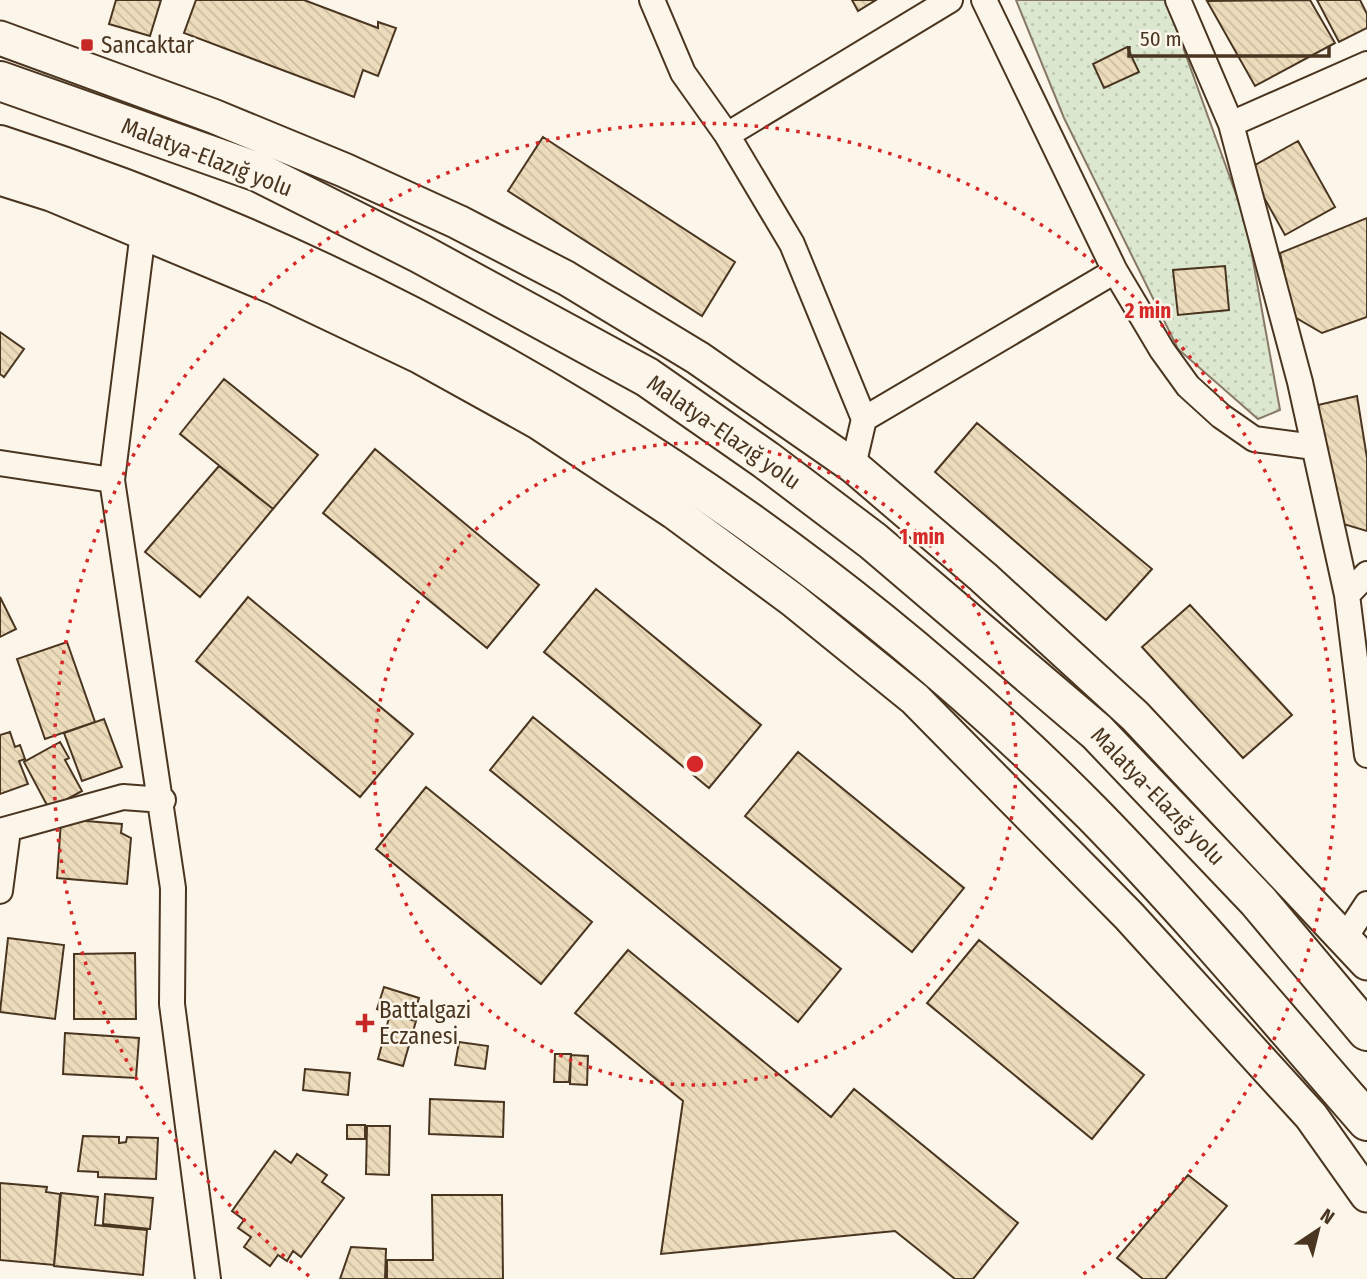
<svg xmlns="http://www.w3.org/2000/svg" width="1367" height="1279" font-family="'Fira Sans Condensed',sans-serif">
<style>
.park{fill:url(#park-dots);stroke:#887966;stroke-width:2}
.building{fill:url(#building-back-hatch);stroke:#4a3520;stroke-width:2}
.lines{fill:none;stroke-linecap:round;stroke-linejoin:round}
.minor-casing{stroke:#4a3520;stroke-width:28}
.secondary-casing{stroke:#4a3520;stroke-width:37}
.trunk-casing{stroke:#4a3520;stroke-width:42}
.minor{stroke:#fbf6e9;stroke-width:24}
.secondary{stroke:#fbf6e9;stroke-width:33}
.trunk{stroke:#fbf6e9;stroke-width:38}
.ring{fill:none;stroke:#d62828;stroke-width:3.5;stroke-dasharray:3.5 7}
.poi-dot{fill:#c62828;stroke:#fbf6e9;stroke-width:2.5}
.labels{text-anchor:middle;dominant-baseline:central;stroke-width:5;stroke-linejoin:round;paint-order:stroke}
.poi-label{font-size:23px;fill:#4a3520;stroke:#fbf6e9;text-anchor:start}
.street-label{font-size:23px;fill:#4a3520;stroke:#fbf6e9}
.centre{fill:#d62828;stroke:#fbf6e9;stroke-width:3.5}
.ring-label{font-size:21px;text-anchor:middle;font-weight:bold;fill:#d62828;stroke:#fbf6e9;stroke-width:5;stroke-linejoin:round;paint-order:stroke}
</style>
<defs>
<pattern id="park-dots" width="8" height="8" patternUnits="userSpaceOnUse" patternTransform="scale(1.75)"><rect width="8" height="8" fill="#dce7d0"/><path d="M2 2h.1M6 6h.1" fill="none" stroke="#bec7b2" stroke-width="1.8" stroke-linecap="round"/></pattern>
<pattern id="building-back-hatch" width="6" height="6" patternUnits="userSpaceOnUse" patternTransform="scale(1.75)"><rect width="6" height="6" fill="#ecdcbc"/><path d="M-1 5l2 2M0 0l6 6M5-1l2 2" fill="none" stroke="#ccbda1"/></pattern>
</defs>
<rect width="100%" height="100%" fill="#fbf6e9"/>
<!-- park -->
<path class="park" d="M 1016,0 L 1166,0 L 1246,222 L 1280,410 L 1258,419 L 1178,349 L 1064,118 Z"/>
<!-- building -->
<path class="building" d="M 116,0 L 161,0 L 150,36 L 109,24 Z
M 196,0 L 304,0 L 378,28 L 378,22 L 396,28 L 378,76 L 363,70 L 354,97 L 184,33 Z
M 852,0 L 876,0 L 858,11 Z
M 1310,0 L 1335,43 L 1255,86 L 1207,1 Z
M 1317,0 L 1360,0 L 1367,14 L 1367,28 L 1339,42 Z
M 1127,47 L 1139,72 L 1104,88 L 1093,64 Z
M 543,137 L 735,262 L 702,316 L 508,191 Z
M 1298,141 L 1335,207 L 1285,235 L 1248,169 Z
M 1367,218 L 1367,317 L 1322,333 L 1293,316 L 1280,253 Z
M 1225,266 L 1229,310 L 1178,315 L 1173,270 Z
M 0,332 L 24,349 L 4,377 L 0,374 Z
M 224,379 L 318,455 L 273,509 L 180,434 Z
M 1357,396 L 1367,458 L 1367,531 L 1340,523 L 1318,405 Z
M 977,423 L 1152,569 L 1106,620 L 935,472 Z
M 375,449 L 539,585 L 487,648 L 323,513 Z
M 219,466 L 273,509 L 200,597 L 145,552 Z
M 596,589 L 761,725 L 709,788 L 544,652 Z
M 0,597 L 16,629 L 0,637 Z
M 248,597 L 413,734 L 360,797 L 196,661 Z
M 1190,605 L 1292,715 L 1243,758 L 1142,647 Z
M 67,642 L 95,722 L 45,739 L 17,659 Z
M 533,717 L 841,969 L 798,1022 L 490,770 Z
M 104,719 L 122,767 L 82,781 L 64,733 Z
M 10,732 L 15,747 L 20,745 L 25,759 L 19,761 L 28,784 L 0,794 L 0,735 Z
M 60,742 L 69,758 L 65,760 L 82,791 L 49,809 L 24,762 Z
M 798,752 L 964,888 L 912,952 L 745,816 Z
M 426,787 L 592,922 L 541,984 L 376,849 Z
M 74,820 L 122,824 L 121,833 L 131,838 L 127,884 L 57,878 L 61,821 Z
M 8,938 L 64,945 L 55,1019 L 0,1012 Z
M 979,940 L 1144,1075 L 1092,1139 L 927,1003 Z
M 628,950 L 831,1117 L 854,1089 L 1018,1223 L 973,1279 L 955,1279 L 895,1231 L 661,1254 L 683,1101 L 575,1013 Z
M 135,953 L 136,1019 L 74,1019 L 74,954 Z
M 384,987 L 419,998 L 412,1020 L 377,1009 Z
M 390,1014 L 416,1021 L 403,1066 L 378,1059 Z
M 65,1033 L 139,1038 L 136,1078 L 63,1074 Z
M 459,1042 L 488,1046 L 485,1069 L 455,1065 Z
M 555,1054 L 571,1054 L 569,1082 L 554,1082 Z
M 571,1055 L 588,1056 L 587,1085 L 570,1084 Z
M 305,1069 L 350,1073 L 348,1095 L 303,1090 Z
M 430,1099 L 504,1102 L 503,1137 L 429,1134 Z
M 347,1125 L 365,1125 L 365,1139 L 347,1139 Z
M 367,1126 L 390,1126 L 389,1175 L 366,1174 Z
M 83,1136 L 119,1137 L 119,1143 L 126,1142 L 127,1137 L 158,1138 L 156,1179 L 98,1177 L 98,1172 L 78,1171 Z
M 275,1151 L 291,1163 L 297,1154 L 327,1175 L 322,1182 L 344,1198 L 301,1257 L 293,1251 L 287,1261 L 278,1255 L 270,1266 L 244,1247 L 251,1237 L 238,1228 L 244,1220 L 232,1211 Z
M 1188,1175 L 1227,1206 L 1165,1279 L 1143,1279 L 1117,1258 Z
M 0,1183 L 47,1187 L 46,1192 L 60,1194 L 54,1265 L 0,1260 Z
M 61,1193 L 98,1197 L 95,1225 L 147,1230 L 143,1275 L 54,1266 Z
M 105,1194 L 153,1198 L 150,1229 L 103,1224 Z
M 432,1195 L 502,1195 L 503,1279 L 387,1279 L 387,1260 L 433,1260 Z
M 351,1247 L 386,1249 L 385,1279 L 340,1279 Z"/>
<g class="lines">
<!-- minor casing -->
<g class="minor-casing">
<path id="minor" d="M 652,0 L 683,73 L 727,135 L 792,244 L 864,419 L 853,466
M 1178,0 L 1231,124 L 1300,382 L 1347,595 L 1367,755
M 1231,124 L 1367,64
M 727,135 L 950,0
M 143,232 L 112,480 L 173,888 L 172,1004 L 208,1279
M 1115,271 L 1162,350 L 1188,386 L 1221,416 L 1254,439 L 1314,447
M 864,419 L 1115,271 L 984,0
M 0,463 L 112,480
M 1347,595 L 1367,574
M 0,831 L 123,797 L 163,800
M 0,891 L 8,830
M 1344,939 L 1367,904"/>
</g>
<!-- secondary casing -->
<g class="secondary-casing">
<path id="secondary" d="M 0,38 L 213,116 L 344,170 L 458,222 L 566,278 L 698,358 L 853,466 L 983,577 L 1135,716 L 1367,963
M 0,178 L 51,194 L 276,288 L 419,356 L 538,422 L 674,512 L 793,600 L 915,699 L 1129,916 L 1311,1116 L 1367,1195"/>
</g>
<!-- trunk casing -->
<g class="trunk-casing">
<path id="trunk" d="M 0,81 L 258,172 L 421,254 L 647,377 L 766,460 L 873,541 L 1097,732 L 1258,901 L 1367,1031
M 0,145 C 408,277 791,509 1093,814 C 1189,912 1277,1018 1367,1121"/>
</g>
<!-- minor -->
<use href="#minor" class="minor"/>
<!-- secondary -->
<use href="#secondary" class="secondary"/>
<!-- trunk -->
<use href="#trunk" class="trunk"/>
</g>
<!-- distance rings -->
<g class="ring">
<circle cx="695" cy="764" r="321"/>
<path d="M309 1276A641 641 0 1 1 1081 1276"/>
</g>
<!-- markers -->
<g class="poi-dot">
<rect x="80" y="38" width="14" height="14" rx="3.5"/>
<path d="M361.5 1012.5h7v7h7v7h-7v7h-7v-7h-7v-7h7z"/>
</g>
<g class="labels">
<!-- poi labels -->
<g class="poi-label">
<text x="101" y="45">Sancaktar</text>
<text x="379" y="1010">Battalgazi<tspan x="379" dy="26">Eczanesi</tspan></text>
</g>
<!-- street labels -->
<g class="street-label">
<text transform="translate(207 157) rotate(21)">Malatya-Elazığ yolu</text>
<text transform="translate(724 432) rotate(35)">Malatya-Elazığ yolu</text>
<text transform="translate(1158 796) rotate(46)">Malatya-Elazığ yolu</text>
</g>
</g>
<circle cx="695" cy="764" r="10" class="centre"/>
<g class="ring-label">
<text x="1148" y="318">2 min</text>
<text x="922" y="544">1 min</text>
</g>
<!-- north arrow -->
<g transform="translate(1318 1230) rotate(35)" stroke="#fbf6e9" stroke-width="5" paint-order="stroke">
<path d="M0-5L12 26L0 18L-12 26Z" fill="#4a3520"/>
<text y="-10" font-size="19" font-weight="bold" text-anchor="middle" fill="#4a3520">N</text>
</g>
<!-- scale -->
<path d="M1129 46v10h200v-10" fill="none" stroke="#4a3520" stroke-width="3.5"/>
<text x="1140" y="46" font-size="21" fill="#4a3520" stroke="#fbf6e9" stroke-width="5" paint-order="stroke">50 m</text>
</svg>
